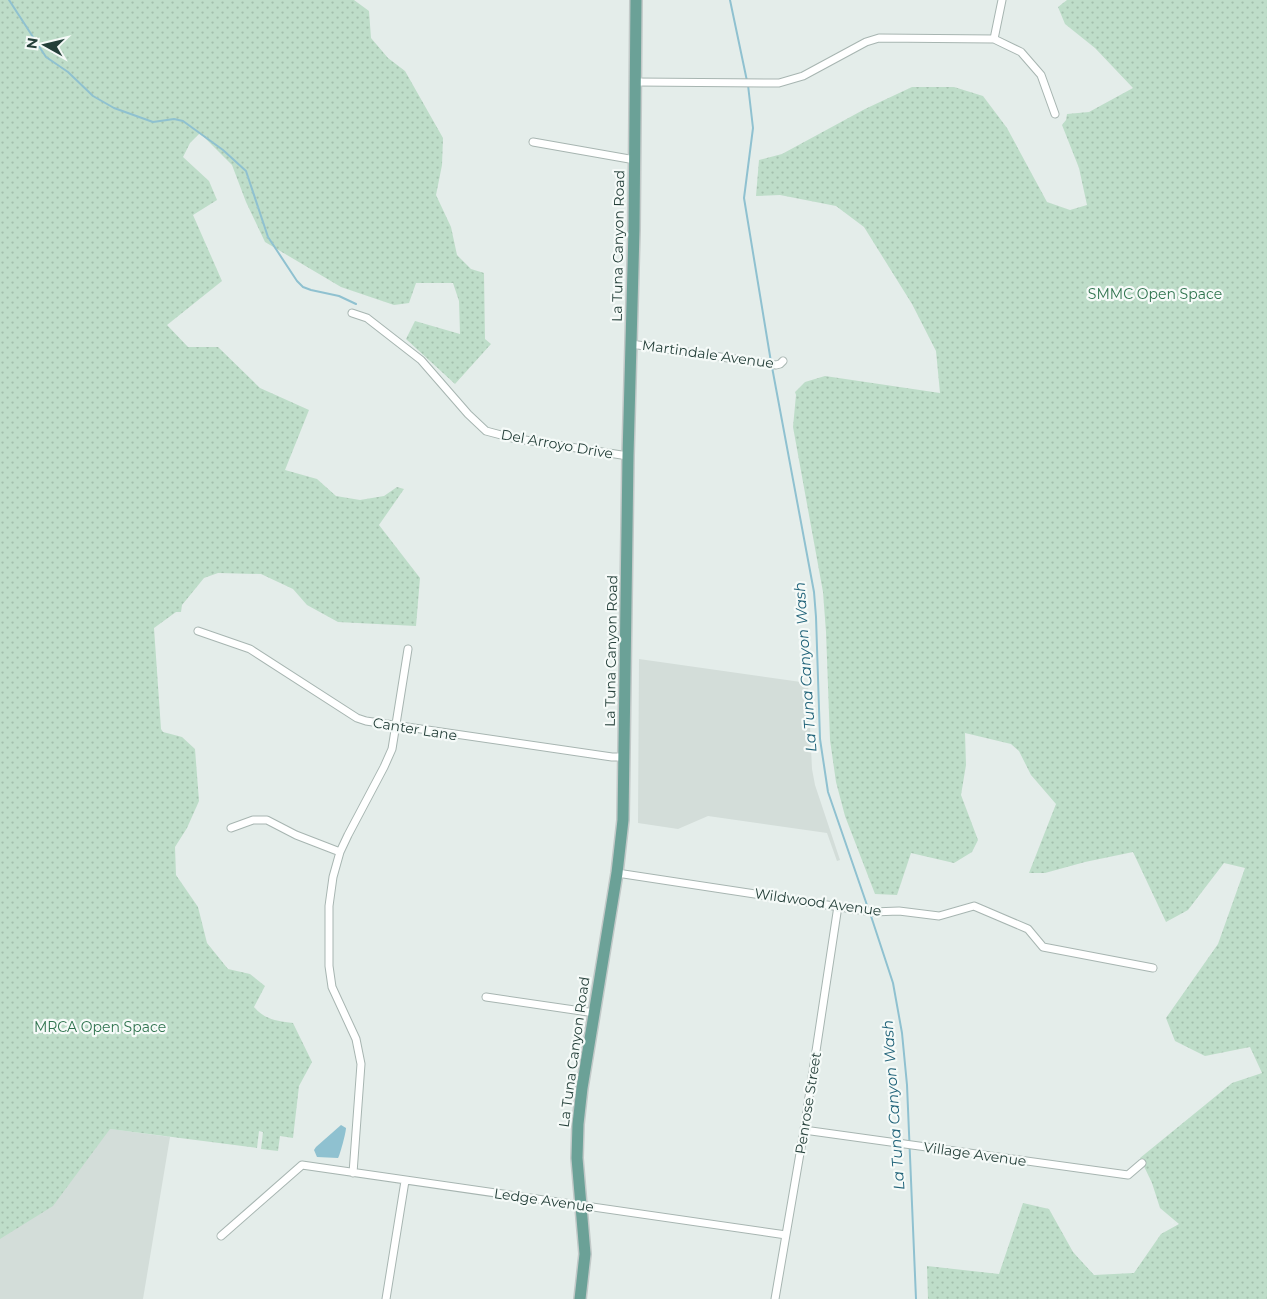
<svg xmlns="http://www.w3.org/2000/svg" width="1267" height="1299" font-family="Montserrat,sans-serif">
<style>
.built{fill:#d3ddd9}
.grass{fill:url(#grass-dots)}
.water{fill:#8fc1d0}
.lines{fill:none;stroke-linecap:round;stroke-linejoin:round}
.stream{stroke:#8fc1d0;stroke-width:2}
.street-casing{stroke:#a7b5b1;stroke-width:9}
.primary-casing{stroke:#c2c9c8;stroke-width:14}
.street{stroke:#fff;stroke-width:7}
.primary{stroke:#6ba197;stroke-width:11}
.labels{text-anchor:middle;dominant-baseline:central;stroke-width:4.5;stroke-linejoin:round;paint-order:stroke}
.street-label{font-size:14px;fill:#243f39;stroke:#f5faf8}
.park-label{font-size:14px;fill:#30744f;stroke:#f5faf8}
.water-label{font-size:15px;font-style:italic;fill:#206379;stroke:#f5faf8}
</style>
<defs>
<pattern id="grass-dots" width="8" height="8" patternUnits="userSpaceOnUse" patternTransform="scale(1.25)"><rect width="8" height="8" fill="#beddc9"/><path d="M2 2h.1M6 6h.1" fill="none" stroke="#a3bfad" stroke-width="1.8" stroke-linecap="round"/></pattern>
</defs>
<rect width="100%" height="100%" fill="#e4edea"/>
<!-- built -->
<path class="built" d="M 639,659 L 808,683 L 812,769 L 815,785 L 840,860 L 837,861 L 827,833 L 708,816 L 678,829 L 638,823 Z
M 0,1114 L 170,1137 L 143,1299 L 0,1299 Z"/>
<!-- grass -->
<path class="grass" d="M 0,0 L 354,0 L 369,11 L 371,38 L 388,58 L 405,71 L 443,138 L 442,165 L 436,195 L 451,227 L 457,255 L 471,269 L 484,273 L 485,339 L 491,344 L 455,384 L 406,339 L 415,321 L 460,334 L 459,301 L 453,283 L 416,283 L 409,303 L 394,305 L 341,287 L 265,242 L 246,202 L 232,165 L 200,133 L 190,143 L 183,157 L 209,181 L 217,200 L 193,215 L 222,281 L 167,325 L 188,347 L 218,347 L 260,388 L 309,410 L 285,470 L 317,479 L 336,496 L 360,500 L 384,496 L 397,487 L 404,489 L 379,525 L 420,578 L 416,626 L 338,622 L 307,605 L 293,589 L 261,574 L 218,573 L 204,578 L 182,605 L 181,612 L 176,612 L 154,628 L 161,729 L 163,732 L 182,737 L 195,749 L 199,801 L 187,828 L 175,847 L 176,875 L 198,907 L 207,943 L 228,969 L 250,974 L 265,986 L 254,1007 C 265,1020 278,1021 293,1023 L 312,1062 L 299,1086 L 293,1138 L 280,1136 L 278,1151 L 261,1149 L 263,1132 L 259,1131 L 257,1148 L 110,1129 L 53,1206 L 0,1239 Z
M 1067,0 L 1267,0 L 1267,1299 L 928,1299 L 927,1266 L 999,1274 L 1023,1203 L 1049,1209 L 1073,1252 L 1094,1275 L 1134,1273 L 1161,1234 L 1179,1224 L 1160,1208 L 1152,1183 L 1140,1158 L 1232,1083 L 1262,1073 L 1250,1047 L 1205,1056 L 1175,1041 L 1166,1018 L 1218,944 L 1245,868 L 1224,863 L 1188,910 L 1166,922 L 1133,852 L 1085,862 L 1045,873 L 1029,873 L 1056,804 L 1031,775 L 1019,751 L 1011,744 L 965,733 L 966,765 L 961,795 L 978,840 L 972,852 L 954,863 L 911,853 L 897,895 L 875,894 L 845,816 L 836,782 L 830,740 L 826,632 L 823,592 L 793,427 L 796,395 L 795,392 L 805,382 L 825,376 L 940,393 L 936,351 L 912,304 L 864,227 L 836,206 L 780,195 L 756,196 L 759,160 L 782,154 L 865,109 L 912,87 L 954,87 L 983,96 L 1007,128 L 1047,202 L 1070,210 L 1087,205 L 1079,168 L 1062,125 L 1066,120 L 1067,114 L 1089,112 L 1133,88 L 1095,48 L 1065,24 L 1058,7 Z"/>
<!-- water -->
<path class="water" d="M 341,1125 L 346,1128 C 346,1132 340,1155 338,1158 L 317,1157 L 314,1150 L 316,1147 Z"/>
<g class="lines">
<!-- stream -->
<path class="stream" d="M 9,0 L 46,57 L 68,72 L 93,96 L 114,108 L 153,122 L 174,119 L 183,121 L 223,150 L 246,171 L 268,237 L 297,281 L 303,287 L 311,290 L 339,296 L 356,304
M 730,0 L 747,81
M 748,85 L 753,128 L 744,198 L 771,362
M 772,367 L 814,592 L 816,617 L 820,739 L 828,792 L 868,908
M 870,913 L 893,983 L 902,1033 L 907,1085 L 916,1299"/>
<!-- street casing -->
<g class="street-casing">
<path id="street" d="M 994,39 L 1002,0
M 636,82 L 779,83 L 803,76 L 866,42 L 879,38 L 994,39 L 1021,52 L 1041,75 L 1055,114
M 533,142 L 635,160
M 352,313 L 367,318 L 421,360 L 468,414 L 486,431 L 512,438 L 628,456
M 631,344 L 776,365 L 780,364 L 783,361
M 198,631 L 250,649 L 357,718 L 366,721 L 612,757 L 624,757
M 231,828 L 253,820 L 267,820 L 296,835 L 340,852
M 617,873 L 873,912 L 899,911 L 939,916 L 974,906 L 1028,929 L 1043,947 L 1153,968
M 486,997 L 595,1013
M 804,1130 L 1128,1175 L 1142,1163
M 353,1173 L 361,1064 L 356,1039 L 332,987 L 329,966 L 329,906 L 333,877 L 340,852 L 348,835 L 384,767 L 392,749 L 408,649
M 221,1236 L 302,1165 L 786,1235
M 386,1299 L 405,1181
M 775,1299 L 804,1130 L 838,906"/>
</g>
<!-- primary casing -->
<g class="primary-casing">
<path id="primary" d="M 580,1299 L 585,1254 L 577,1158 L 578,1124 L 582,1088 L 617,873 L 623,820 L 628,456 L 634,230 L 636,0"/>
</g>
<!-- street -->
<use href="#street" class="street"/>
<!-- primary -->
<use href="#primary" class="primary"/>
</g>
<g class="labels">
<!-- street labels -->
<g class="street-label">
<text transform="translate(618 246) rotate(-89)">La Tuna Canyon Road</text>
<text transform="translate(708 354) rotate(8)">Martindale Avenue</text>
<text transform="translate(557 444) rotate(10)">Del Arroyo Drive</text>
<text transform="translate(611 651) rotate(-89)">La Tuna Canyon Road</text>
<text transform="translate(415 729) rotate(9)">Canter Lane</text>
<text transform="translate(818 902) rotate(8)">Wildwood Avenue</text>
<text transform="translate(574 1052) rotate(-82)">La Tuna Canyon Road</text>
<text transform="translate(808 1103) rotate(-81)">Penrose Street</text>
<text transform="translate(975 1154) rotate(8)">Village Avenue</text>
<text transform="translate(544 1200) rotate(8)">Ledge Avenue</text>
</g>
<!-- park labels -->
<g class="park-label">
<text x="1155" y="294">SMMC Open Space</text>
<text x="100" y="1027">MRCA Open Space</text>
</g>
<!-- water labels -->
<g class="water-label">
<text transform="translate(805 667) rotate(-94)">La Tuna Canyon Wash</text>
<text transform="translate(893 1105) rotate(-94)">La Tuna Canyon Wash</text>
</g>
</g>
<!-- north arrow -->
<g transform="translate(45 45) rotate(278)" stroke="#f5faf8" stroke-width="4" paint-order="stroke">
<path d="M0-4L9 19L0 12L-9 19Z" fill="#243f39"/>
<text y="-8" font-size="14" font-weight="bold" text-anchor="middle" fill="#243f39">N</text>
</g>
</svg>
